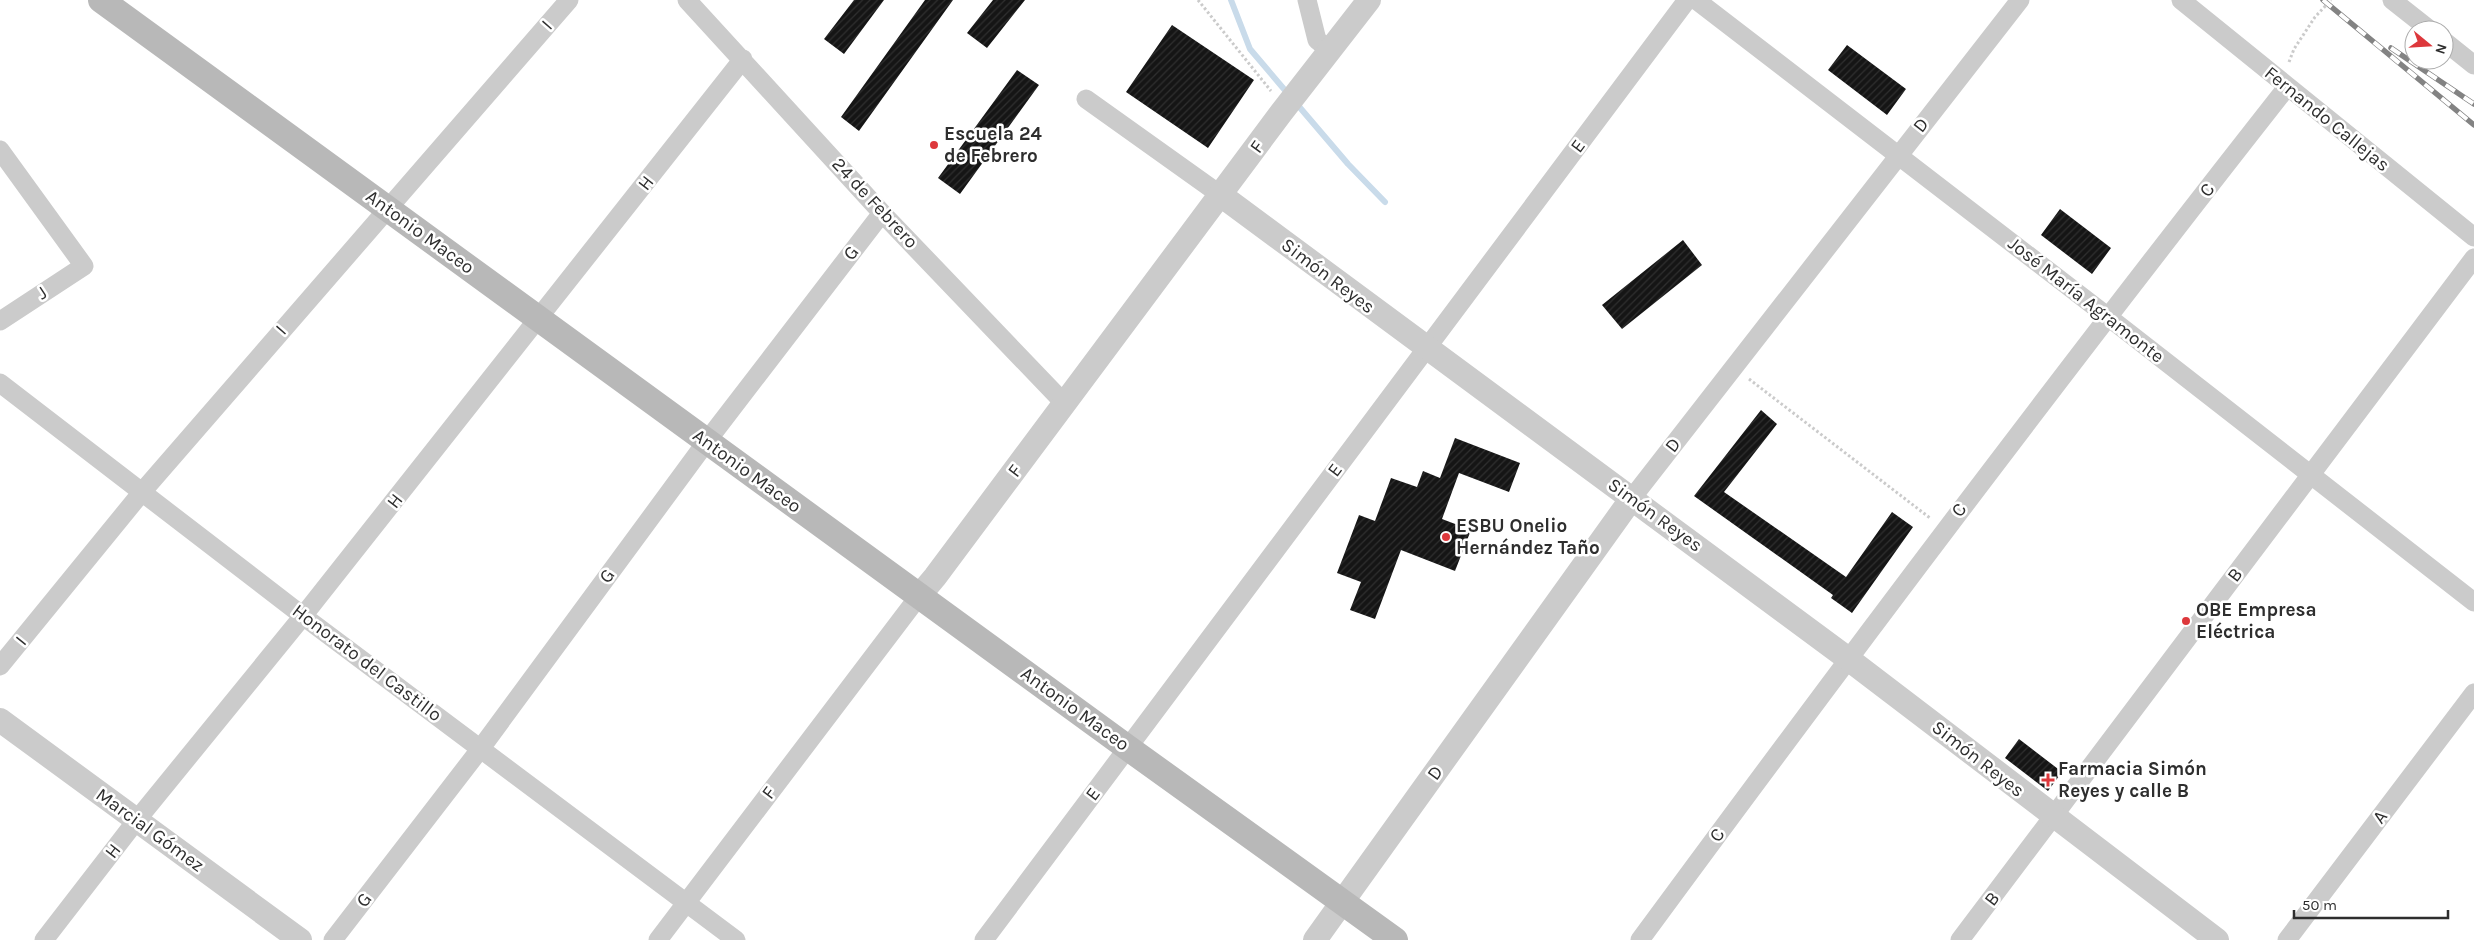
<svg xmlns="http://www.w3.org/2000/svg" width="2474" height="940" font-family="Karla,sans-serif">
<style>
.lines{fill:none;stroke-linecap:round;stroke-linejoin:round}
.stream{stroke:#c9dbea;stroke-width:6}
.building{fill:url(#building-hatch)}
.path{stroke:#cbcbcb;stroke-width:3;stroke-dasharray:2.5 2.5;stroke-linecap:butt}
.minor{stroke:#cbcbcb;stroke-width:19}
.tertiary{stroke:#cbcbcb;stroke-width:24}
.secondary{stroke:#b8b8b8;stroke-width:26}
.rail-casing{stroke:#838383;stroke-width:5.5}
.rail{stroke:#fff;stroke-width:4;stroke-dasharray:11;stroke-linecap:butt}
.poi-dot{fill:#dd383c;stroke:#fff;stroke-width:2}
.labels{text-anchor:middle;dominant-baseline:central;stroke-width:5;stroke-linejoin:round;paint-order:stroke}
.street-label{font-size:19px;fill:#2e2e2e;stroke:#fff}
.poi-label{font-size:19px;font-weight:bold;fill:#2e2e2e;stroke:#fff;text-anchor:start}
</style>
<defs>
<pattern id="building-hatch" width="6" height="6" patternUnits="userSpaceOnUse" patternTransform="scale(1.25)"><rect width="6" height="6" fill="#151515"/><path d="M-1 1l2-2M0 6l6-6M5 7l2-2" fill="none" stroke="#2f2f2f"/></pattern>
</defs>
<rect width="100%" height="100%" fill="#fff"/>
<g class="lines">
<!-- stream -->
<path class="stream" d="M 1231,0 L 1250,49 L 1289,95
M 1296,103 L 1348,164 L 1385,202"/>
</g>
<!-- building -->
<path class="building" d="M 854,0 L 884,0 L 844,54 L 824,39 Z
M 925,0 L 953,0 L 859,131 L 841,117 Z
M 993,0 L 1025,0 L 987,48 L 967,33 Z
M 1172,25 L 1254,80 L 1208,148 L 1126,92 Z
M 1847,45 L 1906,89 L 1887,115 L 1828,70 Z
M 1017,70 L 1039,85 L 960,194 L 938,178 Z
M 2060,209 L 2111,248 L 2092,274 L 2041,235 Z
M 1683,240 L 1702,265 L 1622,329 L 1602,305 Z
M 1761,410 L 1777,424 L 1724,492 L 1846,577 L 1892,512 L 1913,527 L 1852,613 L 1831,598 L 1833,595 L 1694,496 Z
M 1455,438 L 1520,463 L 1509,492 L 1459,473 L 1442,519 L 1471,530 L 1455,571 L 1401,550 L 1375,619 L 1350,610 L 1361,582 L 1337,573 L 1359,515 L 1375,521 L 1391,478 L 1417,487 L 1423,471 L 1440,478 Z
M 2019,739 L 2062,772 L 2048,791 L 2005,758 Z"/>
<g class="lines">
<!-- path -->
<path class="path" d="M 1198,0 L 1271,91
M 2289,62 L 2294,49 L 2315,17 L 2331,0
M 1749,379 L 1930,518"/>
<!-- minor -->
<path class="minor" d="M 687,0 L 882,213 L 1065,404
M 1307,0 L 1317,40 L 1331,51
M 1696,0 L 2107,316 L 2474,602
M 2181,0 L 2474,237
M 2392,0 L 2430,30
M 2444,41 L 2474,65
M 1086,99 L 1222,196
M 0,150 L 84,266 L 0,321
M 0,383 L 303,616 L 736,940
M 1632,498 L 2020,0
M 0,666 L 142,492 L 569,0
M 44,940 L 136,821 L 303,616 L 743,59
M 333,940 L 481,748 L 707,441 L 882,213
M 658,940 L 919,596
M 984,940 L 1687,0
M 1640,940 C 1852,652 2066,368 2287,87
M 1960,940 L 2474,258
M 2287,940 L 2474,693"/>
<!-- tertiary -->
<path class="tertiary" d="M 1222,196 L 1847,658 L 2217,940
M 919,596 L 935,577 L 1281,113 L 1369,0
M 0,720 L 300,940
M 1315,940 L 1632,498"/>
<!-- secondary -->
<path class="secondary" d="M 101,0 L 1128,748 L 1395,940"/>
<!-- rail casing -->
<g class="rail-casing">
<path id="rail" d="M 2323,0 L 2474,125
M 2391,48 L 2474,104"/>
</g>
<!-- rail -->
<use href="#rail" class="rail"/>
</g>
<!-- markers -->
<g class="poi-dot">
<circle cx="934" cy="145" r="5"/>
<circle cx="1446" cy="537" r="5"/>
<circle cx="2186" cy="621" r="5"/>
<path d="M2045.5 772.5h5v5h5v5h-5v5h-5v-5h-5v-5h5z"/>
</g>
<g class="labels">
<!-- street labels -->
<g class="street-label">
<text transform="translate(547 25) rotate(-49)">I</text>
<text transform="translate(2327 119) rotate(39)">Fernando Callejas</text>
<text transform="translate(1921 125) rotate(-52)">D</text>
<text transform="translate(1578 146) rotate(-53)">E</text>
<text transform="translate(1257 147) rotate(-54)">F</text>
<text transform="translate(646 183) rotate(-52)">H</text>
<text transform="translate(2207 190) rotate(-52)">C</text>
<text transform="translate(875 203) rotate(47)">24 de Febrero</text>
<text transform="translate(420 232) rotate(36)">Antonio Maceo</text>
<text transform="translate(851 253) rotate(-52)">G</text>
<text transform="translate(1328 276) rotate(37)">Simón Reyes</text>
<text transform="translate(42 293) rotate(-33)">J</text>
<text transform="translate(2086 300) rotate(38)">José María Agramonte</text>
<text transform="translate(281 330) rotate(-49)">I</text>
<text transform="translate(1673 445) rotate(-52)">D</text>
<text transform="translate(1335 470) rotate(-53)">E</text>
<text transform="translate(747 471) rotate(36)">Antonio Maceo</text>
<text transform="translate(1015 471) rotate(-53)">F</text>
<text transform="translate(395 501) rotate(-52)">H</text>
<text transform="translate(1959 510) rotate(-53)">C</text>
<text transform="translate(1655 515) rotate(36)">Simón Reyes</text>
<text transform="translate(2235 575) rotate(-53)">B</text>
<text transform="translate(607 576) rotate(-54)">G</text>
<text transform="translate(21 641) rotate(-51)">I</text>
<text transform="translate(367 663) rotate(37)">Honorato del Castillo</text>
<text transform="translate(1075 709) rotate(36)">Antonio Maceo</text>
<text transform="translate(1978 759) rotate(38)">Simón Reyes</text>
<text transform="translate(1435 773) rotate(-54)">D</text>
<text transform="translate(769 793) rotate(-53)">F</text>
<text transform="translate(1093 794) rotate(-53)">E</text>
<text transform="translate(2380 817) rotate(-53)">A</text>
<text transform="translate(150 830) rotate(36)">Marcial Gómez</text>
<text transform="translate(1717 835) rotate(-54)">C</text>
<text transform="translate(113 851) rotate(-52)">H</text>
<text transform="translate(1992 899) rotate(-53)">B</text>
<text transform="translate(364 900) rotate(-52)">G</text>
</g>
<!-- poi labels -->
<g class="poi-label">
<text x="944" y="134">Escuela 24<tspan x="944" dy="22">de Febrero</tspan></text>
<text x="1456" y="526">ESBU Onelio<tspan x="1456" dy="22">Hernández Taño</tspan></text>
<text x="2196" y="610">OBE Empresa<tspan x="2196" dy="22">Eléctrica</tspan></text>
<text x="2058" y="769">Farmacia Simón<tspan x="2058" dy="22">Reyes y calle B</tspan></text>
</g>
</g>
<!-- north arrow -->
<g transform="translate(2429 45) rotate(108)"><circle r="24" fill="#ffffff" stroke="#ababab"/>
<path d="M0-4L9 19L0 12L-9 19Z" fill="#dd383c"/>
<text y="-8" font-size="14" font-weight="bold" text-anchor="middle" fill="#2e2e2e">N</text>
</g>
<!-- scale -->
<path d="M2294 910v8h154v-8" fill="none" stroke="#2e2e2e" stroke-width="2.5"/>
<text x="2302" y="910" font-size="15" fill="#2e2e2e" stroke="#ffffff" stroke-width="4" paint-order="stroke">50 m</text>
</svg>
